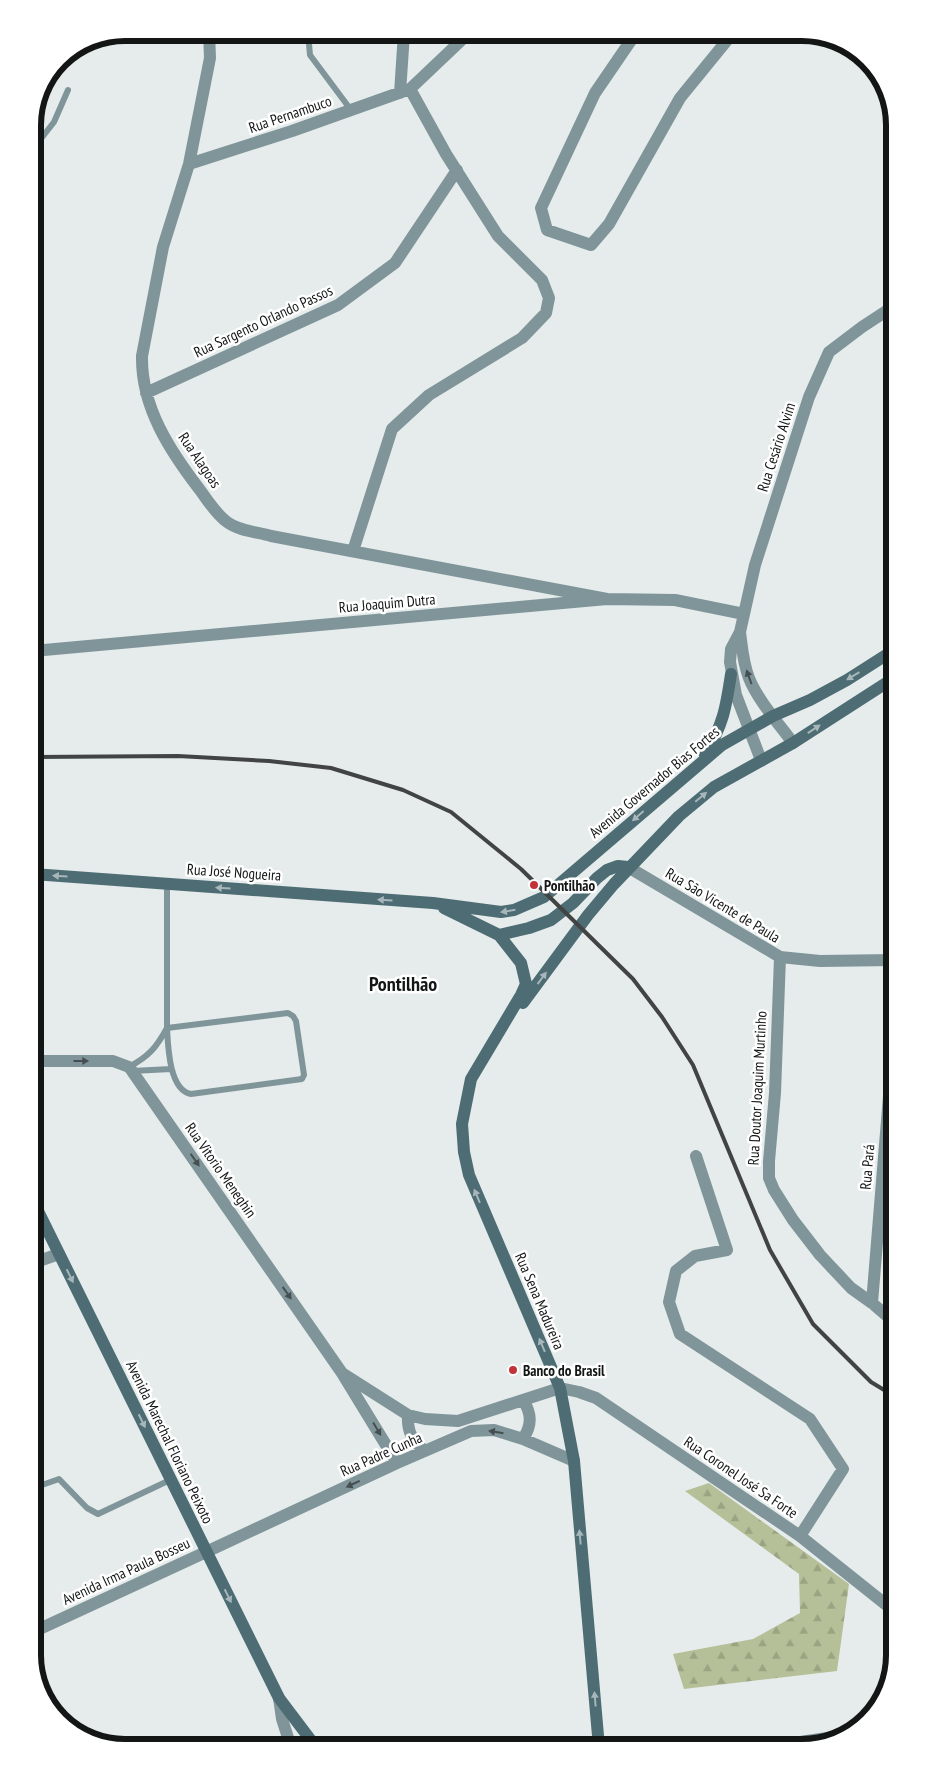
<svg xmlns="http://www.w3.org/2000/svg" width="927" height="1780" font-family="'PT Sans Narrow',sans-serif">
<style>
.forest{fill:url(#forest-firs)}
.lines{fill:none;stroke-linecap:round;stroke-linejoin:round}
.service{stroke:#80959a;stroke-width:6}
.minor{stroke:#80959a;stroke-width:12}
.tertiary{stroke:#80959a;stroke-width:12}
.secondary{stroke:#4d6c74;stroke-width:12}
.rail{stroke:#414443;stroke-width:4}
.oneway{fill:#a6b6ba}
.oneway2{fill:#454f51}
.poi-dot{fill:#c23238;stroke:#fff;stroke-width:2}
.labels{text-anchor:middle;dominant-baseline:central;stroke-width:5;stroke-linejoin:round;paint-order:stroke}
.street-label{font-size:15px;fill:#141615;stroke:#fff}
.poi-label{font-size:15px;font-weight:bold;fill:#141615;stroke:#fff;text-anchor:start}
.district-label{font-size:20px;font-weight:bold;fill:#141615;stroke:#fff}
.rim{fill:none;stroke:#141615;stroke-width:6}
</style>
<defs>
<pattern id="forest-firs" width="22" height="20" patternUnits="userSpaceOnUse" patternTransform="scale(1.25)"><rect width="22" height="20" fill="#b5c098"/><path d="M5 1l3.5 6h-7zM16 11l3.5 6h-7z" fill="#9ba482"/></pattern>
</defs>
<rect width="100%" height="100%" fill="#e5eceb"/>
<!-- forest -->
<path class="forest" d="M 709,1483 L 849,1584 L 837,1671 L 684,1689 L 673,1654 L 753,1639 L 800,1613 L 799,1574 L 685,1491 Z"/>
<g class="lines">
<!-- service -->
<path class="service" d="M 308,33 L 310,55 L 351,110
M 33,149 L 54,122 L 68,90
M 288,1013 L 293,1016 L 296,1021 L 304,1075 L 302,1079 L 191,1094 C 169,1090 168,1046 167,1028 Z
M 129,1067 C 149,1056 156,1048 167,1028 L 167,884
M 132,1071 L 171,1069
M 33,1491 L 42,1485 L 59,1479 L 87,1508 L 98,1514 L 170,1480
M 746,1747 L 847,1732"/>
<!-- minor -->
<path class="minor" d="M 209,33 L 210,58 L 189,164 L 163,247 L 142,356 C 141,407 170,451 200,490 C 208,501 216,514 227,522 C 239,531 257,532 271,536 L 607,599
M 636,33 L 595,93 L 541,208 L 547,230 L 591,245 L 609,224 L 680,98 L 733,33
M 400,93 L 404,33
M 189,164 L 292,131 L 410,89 L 469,33
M 146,393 L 338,305 L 395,263 L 457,170
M 353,551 L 392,429 L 429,395 L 522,338 L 546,313 L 549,298 L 542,280 L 498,236 L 446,154 L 410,89
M 740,632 C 742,647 743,663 749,678 C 757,699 779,724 793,743
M 33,651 L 607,599 L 675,600 L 744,614
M 761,760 L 736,695 L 730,662 L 731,649 L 740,632 L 755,565 L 809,397 L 829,352 L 862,327 L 894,306
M 780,957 L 775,1093 L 769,1161 L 769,1178 L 774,1190 L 793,1220 L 820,1255 L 851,1288 L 872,1303 L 894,1322
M 33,1061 L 113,1061 L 129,1067 L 132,1071 L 342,1373 L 397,1463
M 696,1156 L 727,1250 L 695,1256 L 676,1271 L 669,1302 L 680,1334 L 810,1419 L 843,1469 L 800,1536
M 33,1263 L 59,1254
M 872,1303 L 894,1035
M 342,1373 L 408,1415 L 425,1419 L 458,1421 L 560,1388 L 579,1392 L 596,1398 L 800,1536 L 894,1611
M 408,1415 C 407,1431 412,1441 425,1451
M 523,1439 C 532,1425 532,1414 523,1400
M 206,1552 L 397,1463 L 471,1431 L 494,1430 L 523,1439 L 574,1461
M 279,1698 L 282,1719 L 291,1747"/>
<!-- tertiary -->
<path class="tertiary" d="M 628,867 L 780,957 L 820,961 L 894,960
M 33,1632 L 206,1552"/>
<!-- secondary -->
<path class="secondary" d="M 705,755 C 723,725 726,708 731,674
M 33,874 L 433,903 L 501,912 L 514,910 L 544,897 L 722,745 L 773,716 L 810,700 L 847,680 L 894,650
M 444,908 L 499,935 L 521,963 L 526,984 L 521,995 L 471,1079 L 462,1124 L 464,1152 L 469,1175 L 560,1388 L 574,1461 L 599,1747
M 499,935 L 529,928 L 551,920 L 573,903 L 597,878 L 607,870 L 618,866 L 628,867
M 523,1003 L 588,915 L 614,884 L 679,816 L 714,787 L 793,743 L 894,678
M 33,1201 L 279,1698 L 316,1747"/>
<!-- rail -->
<path class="rail" d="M 33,757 L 178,756 L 269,761 L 331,768 L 403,790 L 451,812 L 521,869 L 633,979 L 662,1017 L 693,1065 L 770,1250 L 813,1324 L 871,1382 L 894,1396"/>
</g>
<!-- one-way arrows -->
<defs><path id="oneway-solid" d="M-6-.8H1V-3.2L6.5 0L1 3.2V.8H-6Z" transform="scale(1.25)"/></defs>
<g class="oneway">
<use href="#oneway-solid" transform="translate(853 676) rotate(149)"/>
<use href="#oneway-solid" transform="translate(814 729) rotate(-33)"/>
<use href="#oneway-solid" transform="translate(701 797) rotate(-40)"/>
<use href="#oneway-solid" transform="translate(638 816) rotate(139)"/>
<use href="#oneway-solid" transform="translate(60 876) rotate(-176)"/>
<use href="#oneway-solid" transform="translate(223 888) rotate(-176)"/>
<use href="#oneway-solid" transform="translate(385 900) rotate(-176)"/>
<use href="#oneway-solid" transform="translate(508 911) rotate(171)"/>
<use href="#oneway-solid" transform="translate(542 978) rotate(-54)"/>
<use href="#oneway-solid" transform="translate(477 1196) rotate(-113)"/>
<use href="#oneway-solid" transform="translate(70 1276) rotate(64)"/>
<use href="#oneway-solid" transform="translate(542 1345) rotate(-113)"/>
<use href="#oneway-solid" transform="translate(142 1421) rotate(64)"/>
<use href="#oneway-solid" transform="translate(580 1537) rotate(-95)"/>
<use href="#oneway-solid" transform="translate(228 1596) rotate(64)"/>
<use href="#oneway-solid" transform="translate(595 1699) rotate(-95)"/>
</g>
<g class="oneway2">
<use href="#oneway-solid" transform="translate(749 677) rotate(-110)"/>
<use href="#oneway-solid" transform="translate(81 1061)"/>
<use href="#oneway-solid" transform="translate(195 1160) rotate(55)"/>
<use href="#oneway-solid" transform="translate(287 1293) rotate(55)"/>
<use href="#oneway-solid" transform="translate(377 1429) rotate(59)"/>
<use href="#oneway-solid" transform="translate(496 1432) rotate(-171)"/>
<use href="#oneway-solid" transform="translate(353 1484) rotate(155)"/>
</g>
<!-- markers -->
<g class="poi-dot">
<circle cx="534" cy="885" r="5"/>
<circle cx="513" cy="1370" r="5"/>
</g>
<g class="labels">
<!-- street labels -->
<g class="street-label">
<text transform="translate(290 114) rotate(-19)">Rua Pernambuco</text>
<text transform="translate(263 321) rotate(-25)">Rua Sargento Orlando Passos</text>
<text transform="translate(776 447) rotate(-72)">Rua Cesário Alvim</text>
<text transform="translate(200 460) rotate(56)">Rua Alagoas</text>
<text transform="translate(387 603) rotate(-5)">Rua Joaquim Dutra</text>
<text transform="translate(654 782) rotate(-40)">Avenida Governador Bias Fortes</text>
<text transform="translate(234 872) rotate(4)">Rua José Nogueira</text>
<text transform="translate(723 905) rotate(31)">Rua São Vicente de Paula</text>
<text transform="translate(757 1088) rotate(-87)">Rua Doutor Joaquim Murtinho</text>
<text transform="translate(867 1167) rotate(-85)">Rua Pará</text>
<text transform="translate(221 1170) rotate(55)">Rua Vitorio Meneghin</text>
<text transform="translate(540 1301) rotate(67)">Rua Sena Madureira</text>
<text transform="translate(170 1442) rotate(64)">Avenida Marechal Floriano Peixoto</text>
<text transform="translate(381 1454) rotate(-24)">Rua Padre Cunha</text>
<text transform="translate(741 1477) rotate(34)">Rua Coronel José Sa Forte</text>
<text transform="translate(126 1571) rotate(-25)">Avenida Irma Paula Bosseu</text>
</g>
<!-- poi labels -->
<g class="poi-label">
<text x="544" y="885">Pontilhão</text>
<text x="523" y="1370">Banco do Brasil</text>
</g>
<!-- district labels -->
<g class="district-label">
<text x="403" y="984">Pontilhão</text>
</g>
</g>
<!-- crop -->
<path d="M0 0H927V1780H0ZM125 41H802A84 84 0 0 1 886 125V1655A84 84 0 0 1 802 1739H125A84 84 0 0 1 41 1655V125A84 84 0 0 1 125 41Z" fill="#fff" fill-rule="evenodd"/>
<path class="rim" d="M125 41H802A84 84 0 0 1 886 125V1655A84 84 0 0 1 802 1739H125A84 84 0 0 1 41 1655V125A84 84 0 0 1 125 41Z"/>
</svg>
